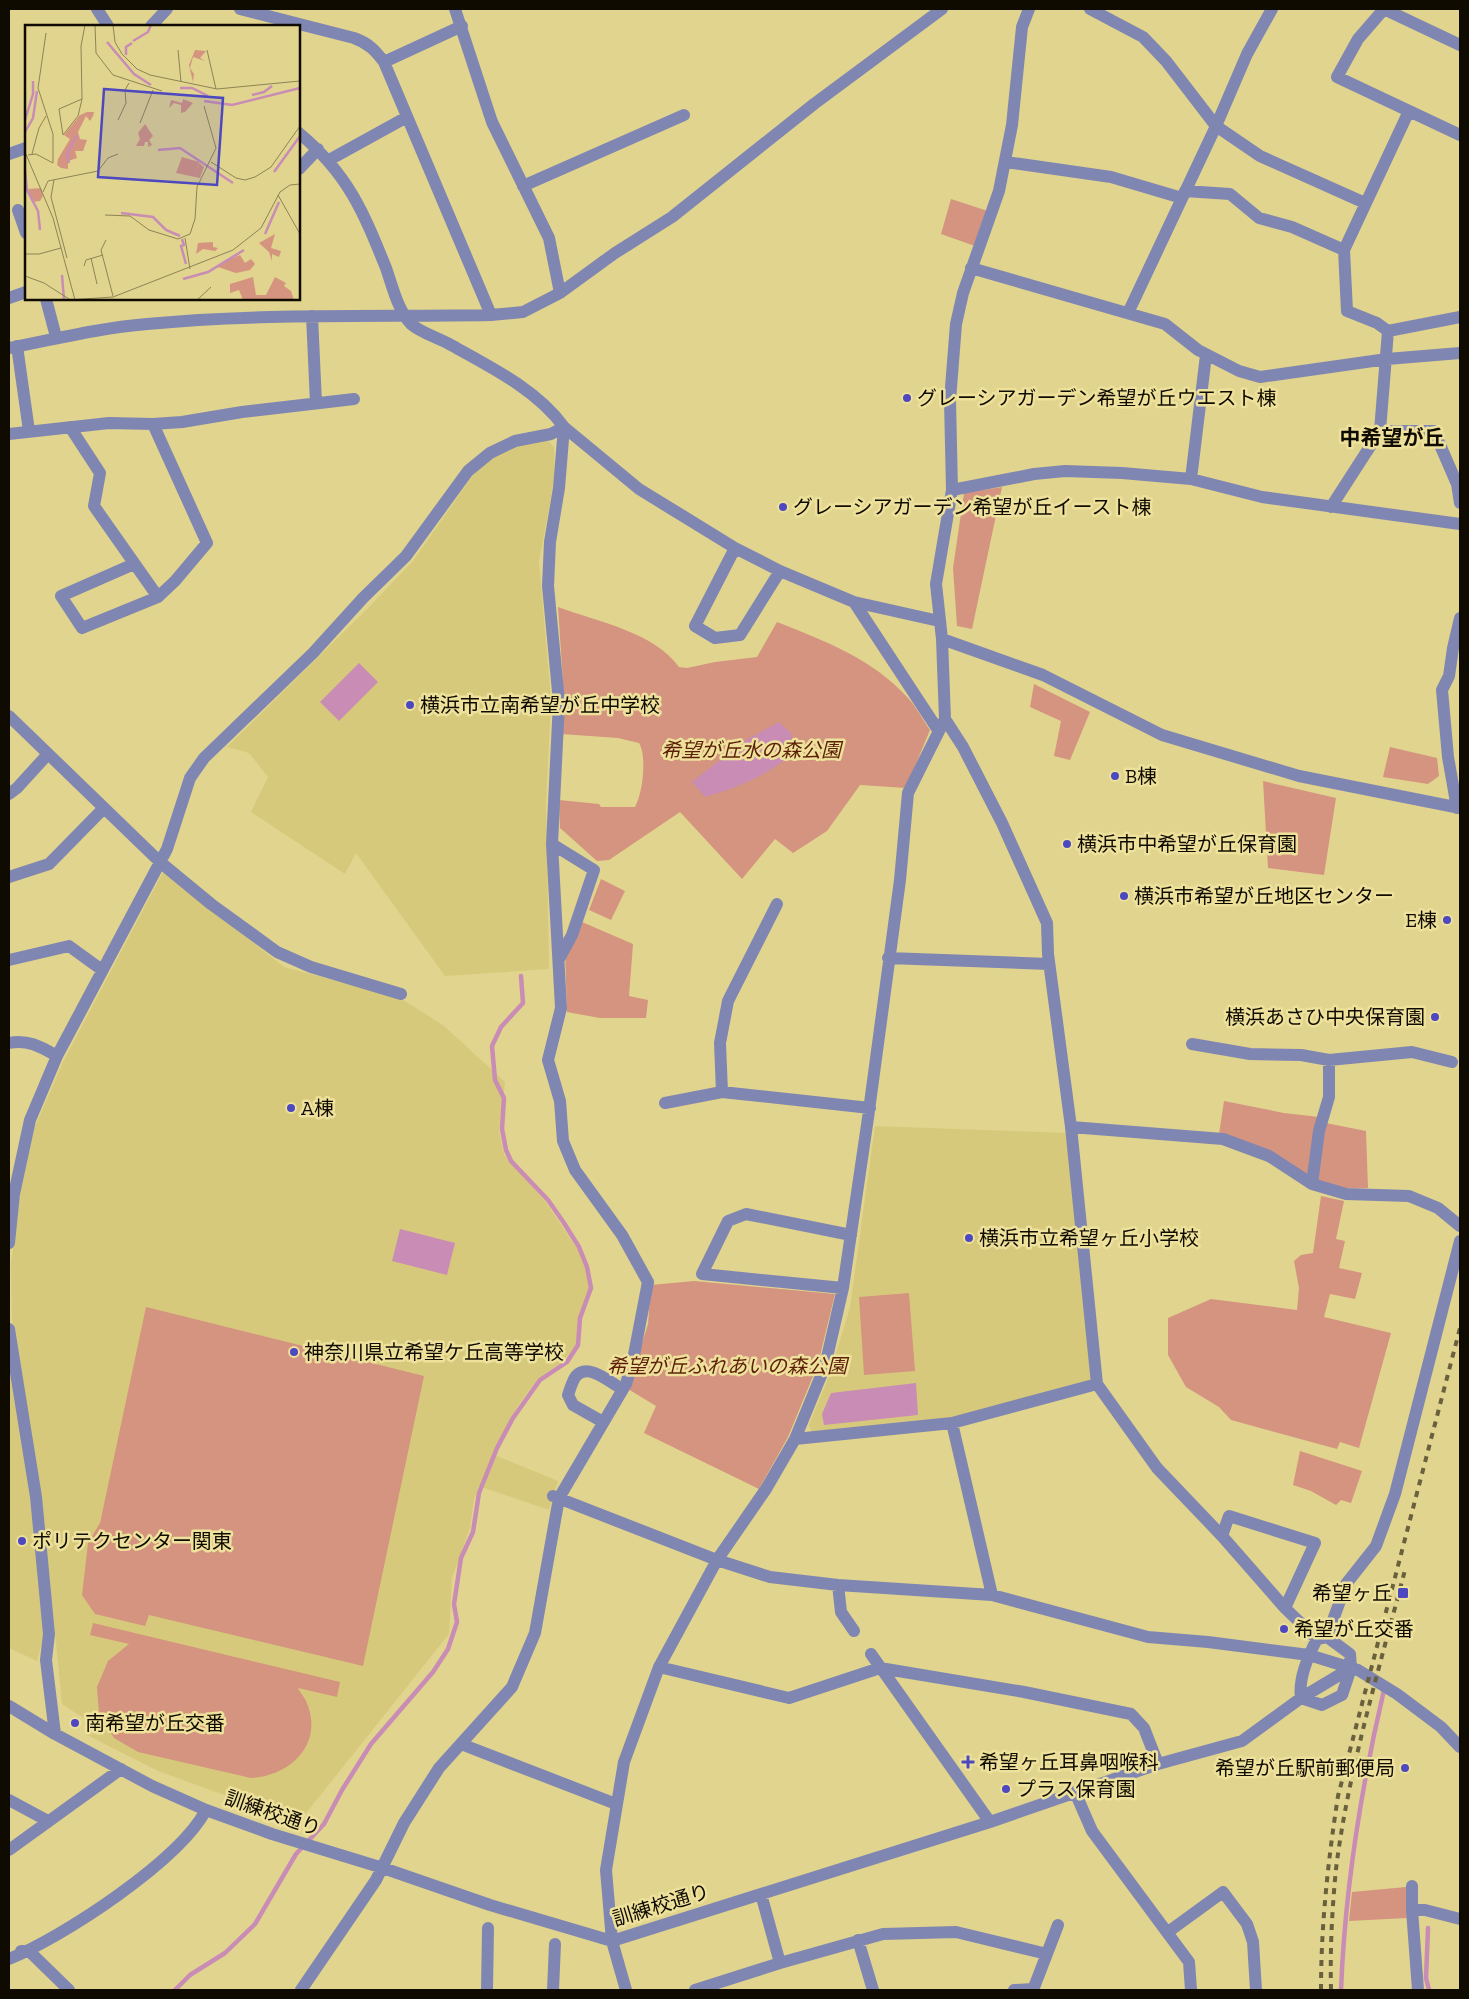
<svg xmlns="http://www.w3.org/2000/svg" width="1469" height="1999" font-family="'Zilla Slab','Noto Sans JP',serif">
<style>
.built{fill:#d7c97b}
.green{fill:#d4947f}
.water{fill:#c88cb5}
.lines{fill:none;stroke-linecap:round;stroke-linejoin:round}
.stream{stroke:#c88cb5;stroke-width:4.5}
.minor{stroke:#8086b2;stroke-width:12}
.rail{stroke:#69613d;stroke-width:4;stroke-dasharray:6 6;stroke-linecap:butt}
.poi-dot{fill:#4d48bf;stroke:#eee19b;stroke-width:2}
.labels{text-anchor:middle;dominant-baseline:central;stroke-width:5;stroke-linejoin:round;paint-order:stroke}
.poi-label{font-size:20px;fill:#100b00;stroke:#eee19b;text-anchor:start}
.park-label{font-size:20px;font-style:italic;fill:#5c1e07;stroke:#eee19b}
.street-label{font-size:20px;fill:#100b00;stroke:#eee19b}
.neighbourhood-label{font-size:21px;font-weight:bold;fill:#100b00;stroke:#eee19b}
.inset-river{fill:none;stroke:#c88cb5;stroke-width:2.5}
.inset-road{fill:none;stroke:#8d8455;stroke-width:1}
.view{fill:#4d48bf;fill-opacity:0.15;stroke:#4d48bf;stroke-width:2.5}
.inset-edge{fill:none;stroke:#100b00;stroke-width:2.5}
</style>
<rect width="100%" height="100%" fill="#e1d48e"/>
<!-- built -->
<path class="built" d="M 548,441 L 554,447 L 555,475 L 539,562 L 551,700 L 546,803 L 549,969 L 445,976 L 356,853 L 345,874 L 251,812 L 268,777 L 249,753 L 227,747 L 371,605 L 413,561 L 473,475 L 492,458 L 516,447 Z
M 163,872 L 284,967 L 400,998 L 443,1025 L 505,1082 L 499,1131 L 504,1155 L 545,1201 L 578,1250 L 586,1270 L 589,1288 L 578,1318 L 576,1344 L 564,1361 L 537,1380 L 519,1404 L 492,1454 L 558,1481 L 549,1510 L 479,1486 L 474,1499 L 470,1528 L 452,1578 L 449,1634 L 299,1822 L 158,1771 L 85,1734 L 91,1723 L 62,1704 L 49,1571 L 30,1424 L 12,1319 L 11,1264 L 20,1193 L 34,1129 L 63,1062 Z
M 875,1126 L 1069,1133 L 1093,1383 L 955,1419 L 812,1433 L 809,1425 L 829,1376 L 850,1307 Z
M 9,1358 L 30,1498 L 44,1635 L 37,1661 L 9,1648 Z"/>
<!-- green -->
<path class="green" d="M 951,199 L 988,211 L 975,246 L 941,234 Z
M 1002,487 L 972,629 L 957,626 L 953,568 L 964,493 Z
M 558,607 C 598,622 654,632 679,667 L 687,668 L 715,662 L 757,657 L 777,622 C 825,641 873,659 908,698 C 917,708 923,720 930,730 L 906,788 L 860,785 L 827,831 L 793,853 L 775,839 L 742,879 L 680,812 L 609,860 L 597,861 L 560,828 L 559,800 L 599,804 L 601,807 L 635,807 C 643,793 647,756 639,743 L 618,738 L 561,734 L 563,682 Z
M 1034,684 L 1090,712 L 1070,760 L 1054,756 L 1061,721 L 1030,707 Z
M 1390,747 L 1437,758 L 1439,776 L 1428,784 L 1383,777 Z
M 1263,781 L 1336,798 L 1324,875 L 1268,868 Z
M 601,879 L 625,891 L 611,920 L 589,910 Z
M 582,922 L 633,944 L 629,996 L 648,1000 L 646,1018 L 600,1018 L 567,1012 L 565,951 Z
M 1224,1101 L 1284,1113 L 1319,1117 L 1309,1178 L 1219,1134 Z
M 1326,1123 L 1366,1131 L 1368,1188 L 1335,1188 L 1315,1182 Z
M 1321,1196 L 1344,1201 L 1336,1239 L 1345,1241 L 1339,1268 L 1362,1273 L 1355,1299 L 1330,1294 L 1324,1317 L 1391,1333 L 1359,1448 L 1340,1442 L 1337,1449 L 1231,1420 L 1219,1407 L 1186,1387 L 1168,1355 L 1168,1318 L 1211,1299 L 1297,1310 L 1299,1288 L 1294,1261 L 1301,1255 L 1313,1253 Z
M 694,1281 L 835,1294 L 818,1364 L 788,1437 L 759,1489 L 644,1433 L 656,1406 L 628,1389 L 648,1324 L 651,1285 Z
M 909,1293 L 915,1371 L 864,1375 L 859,1297 Z
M 146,1307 L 424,1376 L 363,1666 L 149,1615 L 145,1626 L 95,1614 L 82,1595 L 88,1543 L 100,1523 Z
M 1300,1451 L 1362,1471 L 1351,1503 L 1341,1500 L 1336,1505 L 1311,1491 L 1293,1485 Z
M 93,1623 L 340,1682 L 337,1697 L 298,1688 C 300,1692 304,1697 306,1701 C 325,1743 291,1776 251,1778 L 138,1752 L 114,1738 L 99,1714 L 97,1687 L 108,1661 L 129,1644 L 90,1635 Z
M 1406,1887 L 1407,1918 L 1349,1921 L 1352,1892 Z"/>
<!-- water -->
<path class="water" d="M 359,663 L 378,682 L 339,721 L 320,702 Z
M 779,722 L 791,733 L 795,751 C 769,775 739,787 705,797 L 692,782 L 746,740 Z
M 400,1229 L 455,1243 L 447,1275 L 392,1261 Z
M 916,1383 L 918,1415 L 824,1425 L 822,1414 L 831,1393 Z"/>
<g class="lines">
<!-- stream -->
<path class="stream" d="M 1428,1928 L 1426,1978 L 1429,1990
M 175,1990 L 190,1975 L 225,1953 L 255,1924 L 296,1854 L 324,1824 L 342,1790 L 371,1744 L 433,1672 L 448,1649 L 457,1622 L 454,1604 L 461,1558 L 473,1532 L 479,1493 L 497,1448 L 513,1418 L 540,1380 L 567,1362 L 578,1345 L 580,1318 L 591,1288 L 587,1267 L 579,1247 L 564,1223 L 548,1200 L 511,1161 L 506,1150 L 502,1129 L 504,1098 L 495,1080 L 492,1046 L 501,1027 L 523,1003 L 521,976
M 1341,1990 C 1345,1889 1361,1788 1384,1690"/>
<!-- minor -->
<path class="minor" d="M 97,9 L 108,26
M 240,9 L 354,38 C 368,43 375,50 384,62 L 491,315
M 455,9 L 492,122 L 549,238 L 560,293
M 1029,9 L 1022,27 L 1012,125 L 999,191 L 963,293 L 956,324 L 950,400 L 952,490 L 936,584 L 942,639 L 945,719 L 963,747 L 1002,823 L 1047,923 L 1048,954 L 1071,1127 L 1097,1384 L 1157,1468 L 1222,1536 L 1285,1608 L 1317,1639
M 1090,9 L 1143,37 L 1166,61 L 1216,126 L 1260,156 L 1365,203
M 1384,9 L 1358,39 L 1337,77 L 1460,135
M 1384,9 L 1460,45
M 151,26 L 167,9
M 384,62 L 462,26
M 1409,111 L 1344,250 L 1347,311 L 1377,323 L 1388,331 L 1460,317
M 299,133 C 348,174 363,211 386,268 C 392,285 398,311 411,324 C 421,333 439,338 451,345 C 491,367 537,390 564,427 L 639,489 L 735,548 L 780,571 L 854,602 L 939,621
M 9,154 L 26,148
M 329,160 L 407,117
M 1006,162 L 1111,177 L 1182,198
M 299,169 L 318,149
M 523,186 L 684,115
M 1185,191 L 1230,194 L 1259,218 L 1292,227 L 1344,250
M 18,210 L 26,233
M 971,268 L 1165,324 L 1198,350 L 1239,371 L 1260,377 L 1387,359 L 1460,353
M 9,298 L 26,292
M 46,299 L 56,337
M 1128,313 L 1216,126 L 1247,54 L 1272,9
M 312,316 L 316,403
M 17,346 L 29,431
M 9,348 C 55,339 100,328 147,324 C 261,313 377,317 491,315 L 523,312 L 560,293 L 615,253 L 672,217 L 814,104 L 942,9
M 70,427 L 100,473 L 94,506 L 158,597
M 1380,431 L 1434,431 L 1457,484 L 1460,503
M 9,434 L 109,423 L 153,424 L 182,422 L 242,412 L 354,399
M 1191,479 L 1206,355
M 952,490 L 1034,474 L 1065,471 L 1122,473 L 1191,479 L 1262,497 L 1460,524
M 1331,507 L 1380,431 L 1388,331
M 735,548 L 695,626 L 715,638 L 740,635 L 780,571
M 134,564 L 61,596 L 82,628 L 158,597 L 175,581 L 207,543 L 153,424
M 854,602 L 938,730
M 942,639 L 1043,675 L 1162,735 L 1299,776 L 1460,808
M 9,716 L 160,862 L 211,904 L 277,952 L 311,967 L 401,994
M 9,794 L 17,788 L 48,754
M 1457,808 L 1448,757 L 1442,690 L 1449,676 L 1453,648 L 1460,618
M 552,844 L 594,870 L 572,935 L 559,959
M 9,877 L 49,864 L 103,809
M 888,958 L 1049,964
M 9,960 L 69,946 L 102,970
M 9,1043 C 28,1039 41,1047 57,1056
M 1192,1044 L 1250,1054 L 1301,1055 L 1329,1060 L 1412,1052 L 1452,1062
M 1329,1060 L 1329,1097 L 1319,1131 L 1312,1184 L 1346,1194 L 1409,1196 L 1438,1208 L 1460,1226
M 722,1092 L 720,1043 L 728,1001 L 777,904
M 665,1103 L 722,1092 L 870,1108
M 1071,1127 L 1223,1139 L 1269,1156 L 1312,1184
M 9,1243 L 14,1194 L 30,1120 L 57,1056 L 167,849 L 190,778 L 204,758 L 313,653 L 363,598 L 406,556 L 468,471 L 490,453 L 515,441 L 551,434 L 564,427
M 843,1288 L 702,1274 L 728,1221 L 746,1214 L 851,1235
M 9,1329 L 36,1497 L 49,1634 L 46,1660 L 55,1734
M 603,1422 L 573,1405 L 568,1395 C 570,1390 572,1381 576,1376 C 588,1362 611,1383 622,1389
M 952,1423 L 992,1595
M 795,1439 L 952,1423 L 1097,1384
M 553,1496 L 717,1560 L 770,1577 L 838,1585 L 992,1595 L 1148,1637 L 1208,1642 L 1309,1655 L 1358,1670 L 1397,1694 L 1441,1727 L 1460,1747
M 1222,1536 L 1229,1516 L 1315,1543 L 1285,1608
M 838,1585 L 841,1612 L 854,1631
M 1327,1637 L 1346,1584 L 1376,1546 L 1395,1494 L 1460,1241
M 1327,1637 L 1350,1654 L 1351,1668 L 1342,1695 L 1322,1705 L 1301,1698 C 1298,1678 1308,1656 1317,1639 Z
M 871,1654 L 990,1822
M 659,1667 L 789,1698 L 880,1668 L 1024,1692 L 1131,1714 L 1144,1728 L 1158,1764
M 9,1706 L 55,1734 L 152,1786 L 206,1810 L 272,1834 L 383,1868 L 490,1905 L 612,1941 L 990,1822 L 1158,1764 L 1242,1741 L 1301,1698 L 1351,1668
M 461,1744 L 616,1804
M 1075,1792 L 1092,1831 L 1189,1962 L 1191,1990
M 9,1800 L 48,1821
M 9,1850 L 121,1769
M 761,1894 L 780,1963
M 1412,1910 L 1412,1886
M 1168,1932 L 1223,1892 L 1247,1924 L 1253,1942 L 1256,1990
M 858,1940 L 873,1990
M 21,1951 L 29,1951 L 69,1990
M 9,1959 C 63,1937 179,1861 206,1810
M 301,1990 L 376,1880 L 404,1823 L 439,1768 L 512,1687 L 535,1633 L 559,1498 L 626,1384 L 633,1360 L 648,1282 L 622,1235 L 575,1170 L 563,1141 L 560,1101 L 548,1060 L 561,1008 L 552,844 L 559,702 L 548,586 L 550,542 L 559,488 L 564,427
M 487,1990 L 488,1928
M 553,1990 L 555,1944
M 626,1990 L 612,1941 L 606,1870 L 624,1762 L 659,1667 L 717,1560 L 766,1489 L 795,1439 L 825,1366 L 843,1288 L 868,1118 L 900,880 L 908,793 L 945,719
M 695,1990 L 780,1963 L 883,1934 L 956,1932 L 1047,1954
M 1014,1990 L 1033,1989
M 1033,1990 L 1058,1925
M 1418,1990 L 1412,1910 L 1425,1910 L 1460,1919"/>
<!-- rail -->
<path class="rail" d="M 1321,1990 C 1321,1925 1328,1861 1338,1796 L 1460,1328
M 1331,1990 C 1330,1950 1332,1909 1336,1869 C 1348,1771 1380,1666 1405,1570"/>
</g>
<!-- markers -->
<g class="poi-dot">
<circle cx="907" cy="398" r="5"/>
<circle cx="783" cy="507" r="5"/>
<circle cx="410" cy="705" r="5"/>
<circle cx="1115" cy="776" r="5"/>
<circle cx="1067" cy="844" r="5"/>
<circle cx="1124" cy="896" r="5"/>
<circle cx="1447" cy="920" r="5"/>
<circle cx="1435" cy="1017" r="5"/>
<circle cx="291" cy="1108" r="5"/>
<circle cx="969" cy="1238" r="5"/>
<circle cx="294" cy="1352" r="5"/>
<circle cx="22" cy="1541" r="5"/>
<rect x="1397" y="1587" width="12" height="12" rx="2.5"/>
<circle cx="1284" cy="1629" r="5"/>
<circle cx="75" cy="1723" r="5"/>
<path d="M965.5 1754.5h5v5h5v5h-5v5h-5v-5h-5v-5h5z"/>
<circle cx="1405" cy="1768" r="5"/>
<circle cx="1006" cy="1789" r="5"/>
</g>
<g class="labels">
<!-- poi labels -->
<g class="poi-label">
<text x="917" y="398">グレーシアガーデン希望が丘ウエスト棟</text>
<text x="793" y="507">グレーシアガーデン希望が丘イースト棟</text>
<text x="420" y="705">横浜市立南希望が丘中学校</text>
<text x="1125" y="776">B棟</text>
<text x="1077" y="844">横浜市中希望が丘保育園</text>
<text x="1134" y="896">横浜市希望が丘地区センター</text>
<text x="1437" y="920" text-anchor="end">E棟</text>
<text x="1425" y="1017" text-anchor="end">横浜あさひ中央保育園</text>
<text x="301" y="1108">A棟</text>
<text x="979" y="1238">横浜市立希望ヶ丘小学校</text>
<text x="304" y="1352">神奈川県立希望ケ丘高等学校</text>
<text x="32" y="1541">ポリテクセンター関東</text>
<text x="1392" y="1593" text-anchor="end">希望ヶ丘</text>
<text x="1294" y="1629">希望が丘交番</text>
<text x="85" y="1723">南希望が丘交番</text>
<text x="979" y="1762">希望ヶ丘耳鼻咽喉科</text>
<text x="1395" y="1768" text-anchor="end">希望が丘駅前郵便局</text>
<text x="1016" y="1789">プラス保育園</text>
</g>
<!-- park labels -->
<g class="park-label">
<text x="751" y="750">希望が丘水の森公園</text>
<text x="727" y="1366">希望が丘ふれあいの森公園</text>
</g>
<!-- street labels -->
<g class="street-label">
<text transform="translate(273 1813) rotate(19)">訓練校通り</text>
<text transform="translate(661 1905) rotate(-17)">訓練校通り</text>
</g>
<!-- neighbourhood labels -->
<g class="neighbourhood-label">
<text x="1392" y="437">中希望が丘</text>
</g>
</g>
<!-- overview -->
<g transform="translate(25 25)">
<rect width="275" height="275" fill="#e1d48e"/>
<path d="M 170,25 L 181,26 L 175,33 L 180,36 L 168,32 L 165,43 L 169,49 L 168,57 L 164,40 ZM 158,74 L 168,78 L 160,87 L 156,88 L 156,80 L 149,78 L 144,83 L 146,75 L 157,78 ZM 62,87 L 69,87 L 68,91 L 65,96 L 61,91 L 53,107 L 55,114 L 62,115 L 58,126 L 50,126 L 52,133 L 43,136 L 43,144 L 36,143 L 32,140 L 33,134 L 45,114 L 39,110 L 55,90 ZM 120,99 L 128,111 L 124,115 L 127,120 L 123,122 L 123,117 L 120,117 L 119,121 L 111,121 L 115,114 L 113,108 ZM 157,132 L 174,137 L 170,150 L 174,138 L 179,142 L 175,153 L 151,148 ZM 16,163 L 18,171 L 15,176 L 7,177 L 3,164 ZM 250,209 L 246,223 L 256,226 L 254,232 L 247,229 L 247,236 L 244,227 L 234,218 ZM 188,217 L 188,222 L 193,223 L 190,226 L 178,224 L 171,229 L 173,218 ZM 215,230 L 220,238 L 226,234 L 230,239 L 225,245 L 211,248 L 193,242 L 202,235 ZM 228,252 L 231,270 L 241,270 L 250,252 L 261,258 L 259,261 L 266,266 L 269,275 L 218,275 L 214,265 L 205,268 L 205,259 Z" fill="#d4947f"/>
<path class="inset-river" d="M 108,16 L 123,7 L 126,0M 82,17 L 109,49 L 126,60M 101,30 L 101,22 L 107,18M 155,63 L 167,63 L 183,71M 227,70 L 239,67 L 247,61M 179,76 L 207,80 L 275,63M 0,95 L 8,69 L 8,56M 0,107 L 8,93 L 12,66M 133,125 L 155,123 L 208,158M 44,138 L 42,129 L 52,110M 0,145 L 2,165 L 13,186 L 15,205M 249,147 L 275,111M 96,188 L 128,192 L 141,205 L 155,211M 240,209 L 254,177M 157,214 L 159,220 L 156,221 L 161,239M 37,250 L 39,275M 158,254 L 183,247 L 219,225"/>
<path class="inset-road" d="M 70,0 L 71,28 L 88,50 L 137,66M 88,0 L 90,17 L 97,29 L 112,44 L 125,50 L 192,64 L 275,56M 153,25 L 156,57M 182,25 L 191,64M 93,95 L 101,78 L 100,65 L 104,58M 115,98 L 128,65M 38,110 L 34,84 L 57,74 L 56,21 L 60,0M 38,110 L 53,91 L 57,74M 0,127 L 28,193 L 50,275M 7,129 L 14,103 L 21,91M 3,130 L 11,129 L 28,138 L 28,109 L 13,63 L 21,8M 186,137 L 211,153 L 220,155 L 230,152 L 246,142 L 275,101M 29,155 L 26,172 L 42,233M 18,167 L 23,156 L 73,146 L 83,133 L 93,129M 253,170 L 275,209M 80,190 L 105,191 L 124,205 L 153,214 L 165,209 L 170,194 L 172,162 L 191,123 L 179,81M 160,213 L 165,244M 81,215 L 76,225 L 88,271M 0,229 L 14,229 L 36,223M 66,233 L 72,259M 59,241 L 61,235 L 78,230M 0,251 L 19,258 L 44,274M 43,275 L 88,272 L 208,225 L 236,203 L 255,167 L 265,160 L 275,159M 172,275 L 186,262"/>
<path class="view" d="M 79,64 L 198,73 L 192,160 L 73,152 Z"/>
<rect width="275" height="275" class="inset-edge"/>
</g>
<!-- border -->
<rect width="1469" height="1999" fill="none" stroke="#100b00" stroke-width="20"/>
</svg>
